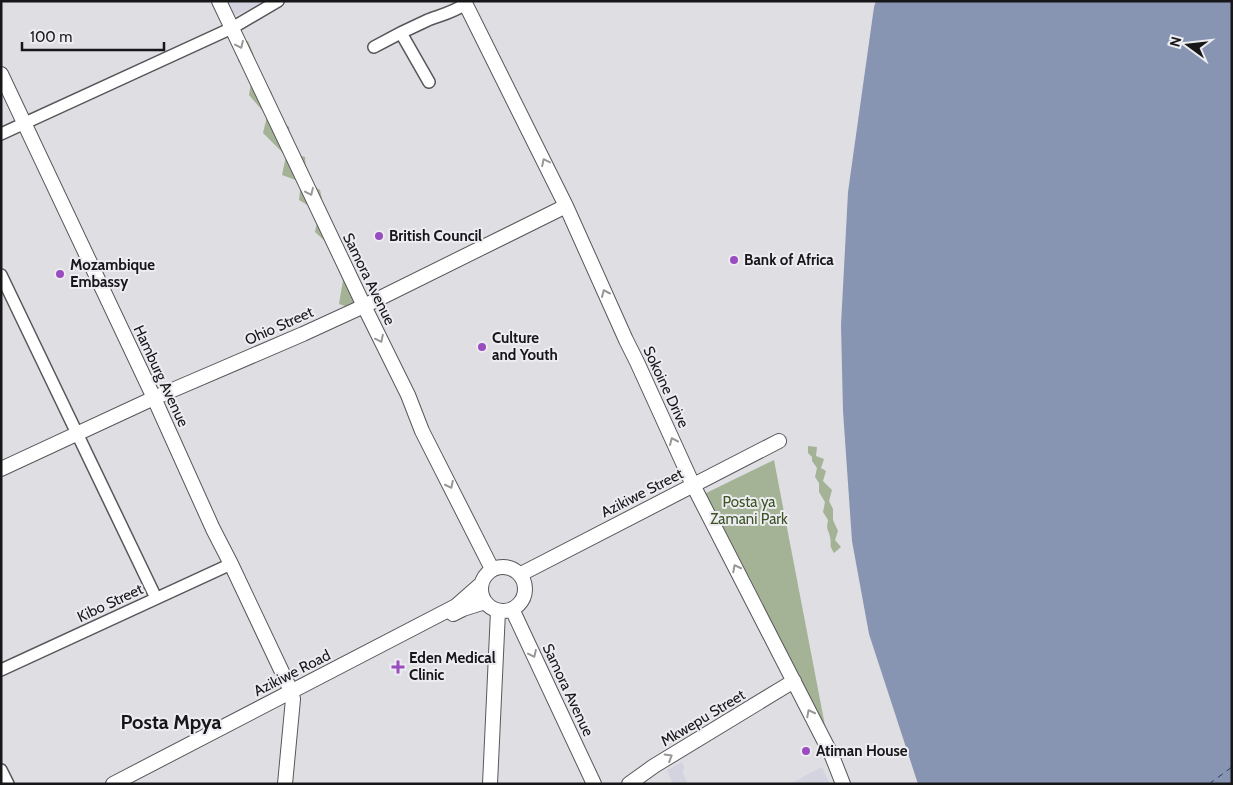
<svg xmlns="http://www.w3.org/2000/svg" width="1233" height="785" font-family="Cabin,sans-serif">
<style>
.built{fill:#d4d4e0}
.green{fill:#a4b396}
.water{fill:#8795b2}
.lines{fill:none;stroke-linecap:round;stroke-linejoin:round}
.ferry{stroke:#273b64;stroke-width:1;stroke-dasharray:6 5;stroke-linecap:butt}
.minor-casing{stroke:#57575b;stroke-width:14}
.tertiary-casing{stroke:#57575b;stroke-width:16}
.minor{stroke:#fff;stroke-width:11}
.tertiary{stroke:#fff;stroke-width:14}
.oneway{stroke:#979798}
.poi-dot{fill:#994dbf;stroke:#ececf1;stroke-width:2}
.labels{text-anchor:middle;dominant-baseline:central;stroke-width:4;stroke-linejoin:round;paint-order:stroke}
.poi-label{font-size:15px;font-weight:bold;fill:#171719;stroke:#ececf1;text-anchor:start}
.street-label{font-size:15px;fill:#171719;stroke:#ececf1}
.park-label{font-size:15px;fill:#3c5324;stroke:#ececf1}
.district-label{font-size:20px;font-weight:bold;fill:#171719;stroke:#ececf1}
</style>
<rect width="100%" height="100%" fill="#dfdfe3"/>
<!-- built -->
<path class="built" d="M 228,1 L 266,1 L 235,16 Z
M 682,762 L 685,769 L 682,771 L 688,784 L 673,784 L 667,770 Z
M 822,767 L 830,784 L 790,784 L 812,772 Z"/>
<!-- green -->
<path class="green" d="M 248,41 L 253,53 L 259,74 L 272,93 L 274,115 L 289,127 L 292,153 L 305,157 L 307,182 L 320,190 L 325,213 L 333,223 L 333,241 L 343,246 L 352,280 L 366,296 L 354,309 L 339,304 L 343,280 L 327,243 L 315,232 L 319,212 L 299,200 L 301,182 L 282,175 L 286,156 L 263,133 L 267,116 L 249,95 L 253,71 L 238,61 L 240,42 Z
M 808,446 L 817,447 L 816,456 L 824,459 L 821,468 L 826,471 L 823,481 L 832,490 L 829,501 L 833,509 L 833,520 L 838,531 L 835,540 L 841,547 L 834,553 C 828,543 832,545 830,537 C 828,527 826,532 828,520 L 823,512 L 825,502 L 819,492 L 819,483 L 815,477 L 817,468 L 812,461 L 812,457 L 808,453 Z
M 774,460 L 827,736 L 702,495 Z"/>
<!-- water -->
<path class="water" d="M 876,1 L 1232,1 L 1232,784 L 918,784 L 869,634 L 852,541 L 843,411 L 841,325 L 848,192 L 874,7 Z"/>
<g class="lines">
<!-- ferry -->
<path class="ferry" d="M 1209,784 L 1232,767"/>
<!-- minor casing -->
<g class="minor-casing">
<path id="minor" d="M 401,33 L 429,82
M 374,47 C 392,37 410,28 428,20 C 441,15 454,12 465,4
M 1,134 L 232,28 L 278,1
M 1,275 L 156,598
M 1,670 L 231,564
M 1,770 L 8,784"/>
</g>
<!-- tertiary casing -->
<g class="tertiary-casing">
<path id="tertiary" d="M 219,1 L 364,306 L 408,395 L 422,431 L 492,569
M 464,1 L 566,206 L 626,340 L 637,362 L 693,485 L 832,756 L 843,784
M 1,74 L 154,398 L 213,529 L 231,564 L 291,691 L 293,699 L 285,784
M 1,469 L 154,398 L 303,334 L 364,306 L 566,206
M481 589a22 22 0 1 1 44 0a22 22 0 1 1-44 0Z
M 521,574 L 779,441
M 512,609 L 594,784
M 453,614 L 463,609 L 485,602
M 113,784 L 456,606 L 481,584
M 490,784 L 498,611
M 629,784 L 654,766 L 794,681"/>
</g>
<!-- minor -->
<use href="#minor" class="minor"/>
<!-- tertiary -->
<use href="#tertiary" class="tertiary"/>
</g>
<!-- one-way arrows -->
<defs><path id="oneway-chevron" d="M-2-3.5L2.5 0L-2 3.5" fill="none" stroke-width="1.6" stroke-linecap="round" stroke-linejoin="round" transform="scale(1.25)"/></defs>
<g class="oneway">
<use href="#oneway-chevron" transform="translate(240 45) rotate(65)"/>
<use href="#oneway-chevron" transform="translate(545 162) rotate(-116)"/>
<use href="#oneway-chevron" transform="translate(310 192) rotate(65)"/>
<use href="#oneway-chevron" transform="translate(605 293) rotate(-114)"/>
<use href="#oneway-chevron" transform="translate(380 339) rotate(64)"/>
<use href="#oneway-chevron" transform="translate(673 441) rotate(-114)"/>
<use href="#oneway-chevron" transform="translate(450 485) rotate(63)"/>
<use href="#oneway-chevron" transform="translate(736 568) rotate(-117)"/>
<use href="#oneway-chevron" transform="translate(533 654) rotate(65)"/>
<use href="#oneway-chevron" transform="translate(810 713) rotate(-117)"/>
<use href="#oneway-chevron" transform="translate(669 757) rotate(-31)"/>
</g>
<!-- markers -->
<g class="poi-dot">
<circle cx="379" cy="236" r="5"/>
<circle cx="734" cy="260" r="5"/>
<circle cx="60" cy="274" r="5"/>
<circle cx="482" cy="347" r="5"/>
<path d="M395.5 659.5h5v5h5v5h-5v5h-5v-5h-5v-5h5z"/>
<circle cx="806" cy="751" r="5"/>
</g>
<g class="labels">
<!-- poi labels -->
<g class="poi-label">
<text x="389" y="236">British Council</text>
<text x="744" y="260">Bank of Africa</text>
<text x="70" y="265">Mozambique<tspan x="70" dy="17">Embassy</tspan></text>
<text x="492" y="338">Culture<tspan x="492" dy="17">and Youth</tspan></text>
<text x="409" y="658">Eden Medical<tspan x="409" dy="17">Clinic</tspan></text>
<text x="816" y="751">Atiman House</text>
</g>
<!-- street labels -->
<g class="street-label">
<text transform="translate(369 279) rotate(64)">Samora Avenue</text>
<text transform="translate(279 326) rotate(-24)">Ohio Street</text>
<text transform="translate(161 376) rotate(65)">Hamburg Avenue</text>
<text transform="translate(666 387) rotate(65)">Sokoine Drive</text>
<text transform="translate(642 493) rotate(-27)">Azikiwe Street</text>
<text transform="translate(110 603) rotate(-25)">Kibo Street</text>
<text transform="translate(292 673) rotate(-27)">Azikiwe Road</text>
<text transform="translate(568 690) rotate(65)">Samora Avenue</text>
<text transform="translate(703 718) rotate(-31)">Mkwepu Street</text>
</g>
<!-- park labels -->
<g class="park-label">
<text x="749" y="502">Posta ya<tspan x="749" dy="17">Zamani Park</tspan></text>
</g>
<!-- district labels -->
<g class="district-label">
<text x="171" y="722">Posta Mpya</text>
</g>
</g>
<!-- border -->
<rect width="1233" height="785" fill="none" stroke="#171719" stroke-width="5"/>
<!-- north arrow -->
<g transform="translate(1188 45) rotate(285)" stroke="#ececf1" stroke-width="4" paint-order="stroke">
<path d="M0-4L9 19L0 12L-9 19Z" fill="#171719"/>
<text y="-8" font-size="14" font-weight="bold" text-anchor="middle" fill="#171719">N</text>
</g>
<!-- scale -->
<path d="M22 42v8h142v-8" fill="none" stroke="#171719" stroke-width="2.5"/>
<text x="30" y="42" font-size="15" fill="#171719" stroke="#ececf1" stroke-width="4" paint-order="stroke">100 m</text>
</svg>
